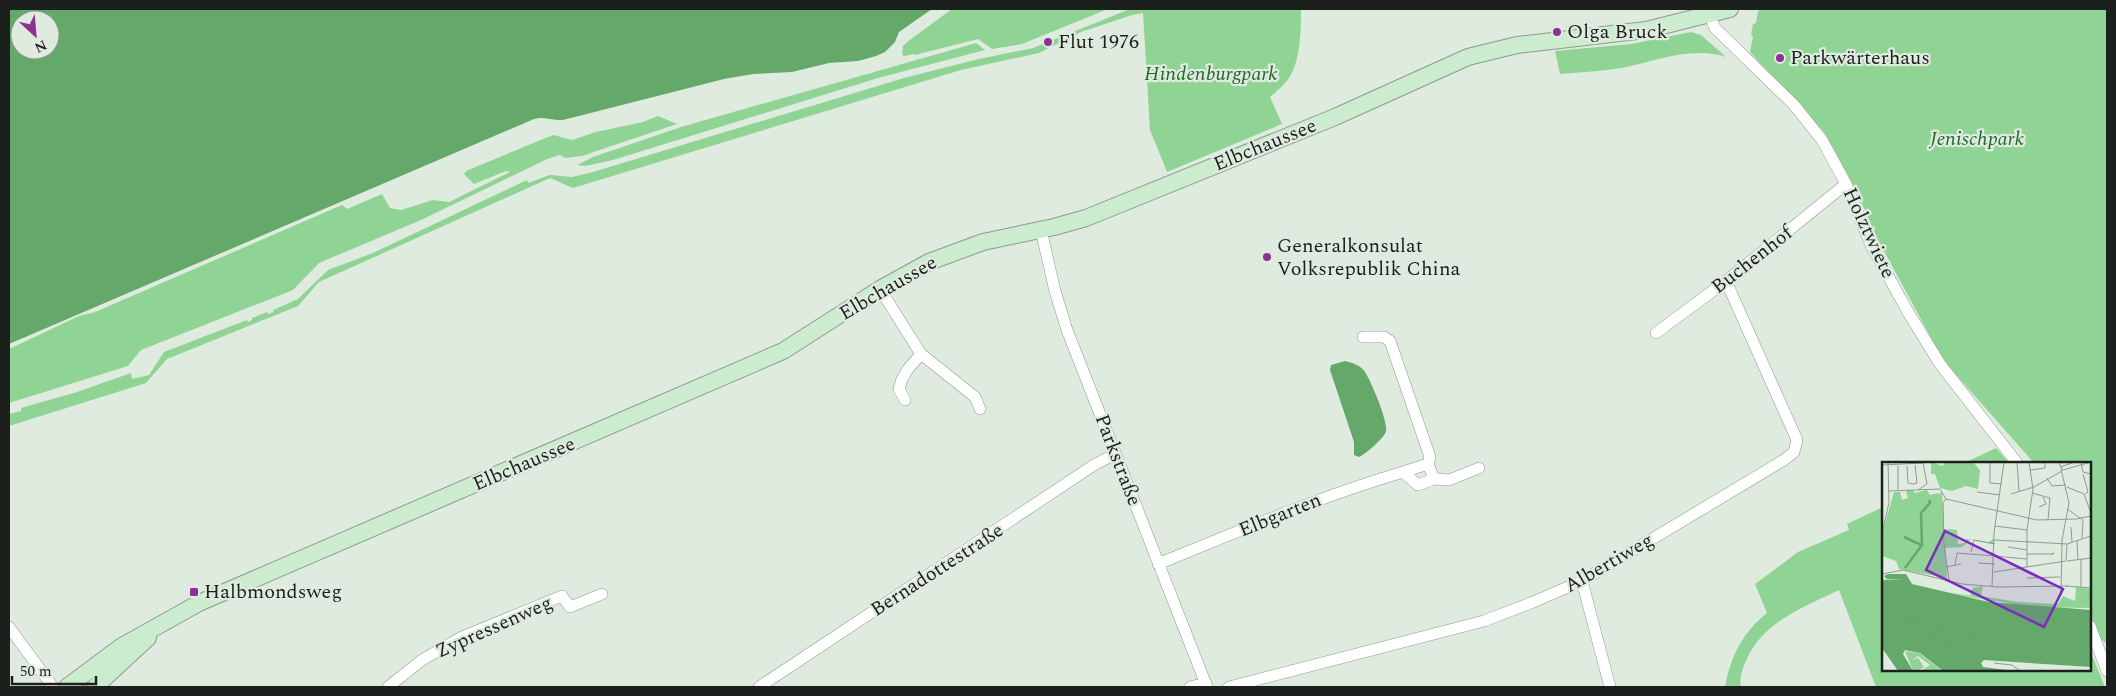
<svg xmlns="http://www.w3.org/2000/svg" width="2116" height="696" font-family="Spectral,serif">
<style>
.green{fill:#8fd494}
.water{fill:#64a86a;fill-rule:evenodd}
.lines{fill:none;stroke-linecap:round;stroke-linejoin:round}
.street-casing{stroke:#8f9a8f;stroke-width:12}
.secondary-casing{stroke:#8f9a8f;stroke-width:18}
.street{stroke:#fff;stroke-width:11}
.secondary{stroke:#cbeccf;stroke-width:16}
.poi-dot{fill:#912e95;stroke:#dfebdf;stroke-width:2}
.labels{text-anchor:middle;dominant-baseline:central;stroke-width:4.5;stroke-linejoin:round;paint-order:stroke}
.poi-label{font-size:20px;fill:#1c201c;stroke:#dfebdf;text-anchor:start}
.park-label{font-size:20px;font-style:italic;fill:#21672c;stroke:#dfebdf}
.street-label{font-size:20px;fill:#1c201c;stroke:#dfebdf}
.inset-river{fill:none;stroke:#64a86a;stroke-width:2.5}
.inset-road{fill:none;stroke:#919a91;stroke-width:1}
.view{fill:#7b2cbf;fill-opacity:0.15;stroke:#7b2cbf;stroke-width:2.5}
.inset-edge{fill:none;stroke:#1c201c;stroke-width:2.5}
</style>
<rect width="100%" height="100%" fill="#dfebdf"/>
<!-- green -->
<path class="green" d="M 952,9 L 1108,9 L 1022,44 L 992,49 L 978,39 L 915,55 L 914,54 L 905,56 L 902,55 L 903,46 L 907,42 Z
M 1130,9 L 1301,9 C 1301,30 1301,59 1289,78 C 1284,85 1277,91 1270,97 L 1282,124 L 1167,172 L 1150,130 L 1143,13 L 1132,15 L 1081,32 L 1039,53 L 961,70 L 573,188 L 550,178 L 319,282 L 298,306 L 167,359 L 146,383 L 9,426 L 9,414 L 21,411 L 21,408 L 77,392 L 131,373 L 132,379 L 149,375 L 164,352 L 247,320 L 248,322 L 252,320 L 252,318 L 267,312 L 268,314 L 274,312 L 273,310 L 298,299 L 328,270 L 373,253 L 527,180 L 528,183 L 550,175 L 572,177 L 593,172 L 904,78 L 979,59 L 1033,48 Z
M 1762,9 L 2107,9 L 2107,644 L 2098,637 L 2090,611 L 2090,463 L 2034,463 L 1943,360 L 1878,240 L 1856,190 L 1824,132 L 1750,52 L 1753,37 L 1751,34 L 1753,24 L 1756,23 L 1758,11 Z
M 1691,32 L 1701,35 L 1726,57 C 1692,46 1656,61 1622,68 C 1602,71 1581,72 1560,74 L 1555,51 L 1631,44 Z
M 976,43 L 985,50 L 878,78 L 613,160 L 585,166 L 577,165 L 593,157 L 681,127 Z
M 658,116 L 677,124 L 582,156 L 565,158 L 560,155 L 547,159 L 421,220 L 319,263 L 293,290 L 141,350 L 128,366 L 9,403 L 9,349 L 79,316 L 95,312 L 342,205 L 347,209 L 382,194 L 390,208 L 401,210 L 433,200 L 449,202 L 510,172 L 506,171 L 474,184 L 464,174 L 466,171 L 548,137 L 554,135 L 572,140 L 596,132 L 643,122 Z
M 1996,448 L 2009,463 L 1964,463 Z
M 1883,507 L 1884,670 L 2090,670 L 2090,650 L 2105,687 L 1876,687 L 1839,590 C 1804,607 1762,622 1746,661 C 1742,669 1739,679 1741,687 L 1725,687 C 1731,656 1742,633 1767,613 L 1755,584 L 1798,552 L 1849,530 L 1847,524 Z"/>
<!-- water -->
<path class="water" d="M 9,9 L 932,9 L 899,32 L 895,42 L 885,52 L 876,56 L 858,61 L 829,63 L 792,72 L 753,74 L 724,79 L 563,120 C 553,121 544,116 534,119 L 9,344 ZM 20,20 L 50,20 L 50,50 L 20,50 Z
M 1345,361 C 1353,363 1360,365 1365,372 C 1371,381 1388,421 1386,431 C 1386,436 1365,455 1359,457 L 1354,455 L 1354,442 L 1330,370 L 1331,365 Z"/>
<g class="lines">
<!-- street casing -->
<g class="street-casing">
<path id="street" d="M 1709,14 L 1715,28 L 1794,105 L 1822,140 L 1846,184 L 1871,245 L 1908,312 L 1940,364 L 2017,463
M 1041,230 L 1055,291 L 1067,330 L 1207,687
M 880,289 L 921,354 L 975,397 L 980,409
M 1656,333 L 1726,281 L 1846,184
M 1363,337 L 1384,337 L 1390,341 L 1430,457 L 1428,464
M 905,400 L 899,389 L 902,379 L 908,369 L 921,354
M 1434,479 L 1449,480 L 1479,468
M 1158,564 C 1239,531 1319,497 1403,472 L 1418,485 L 1434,479 L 1428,464 L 1403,472
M 1582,581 L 1610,687
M 2090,626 L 2107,671
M 9,627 L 53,687
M 388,687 L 422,660 L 462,637 L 562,596 L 570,607 L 602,594
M 759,687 L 1094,465 L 1115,454
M 1190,687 L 1206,683
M 1229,687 L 1484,621 L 1531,603 L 1582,581 L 1784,460 L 1794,452 L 1797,440 L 1726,281"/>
</g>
<!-- secondary casing -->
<g class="secondary-casing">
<path id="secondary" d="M 67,687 L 122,646 L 199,603 L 783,351 L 880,289 L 929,262 L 983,242 L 1054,227 L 1086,218 L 1335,117 L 1468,57 L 1517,45 L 1646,30 L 1730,9
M 95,687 L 148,638"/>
</g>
<!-- street -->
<use href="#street" class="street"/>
<!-- secondary -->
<use href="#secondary" class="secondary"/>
</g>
<!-- markers -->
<g class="poi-dot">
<circle cx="1557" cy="32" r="5"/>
<circle cx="1048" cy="42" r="5"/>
<circle cx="1780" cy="58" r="5"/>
<circle cx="1267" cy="257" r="5"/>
<rect x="189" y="587" width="10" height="10" rx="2.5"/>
</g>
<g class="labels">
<!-- poi labels -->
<g class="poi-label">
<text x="1567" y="32">Olga Bruck</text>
<text x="1058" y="42">Flut 1976</text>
<text x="1790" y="58">Parkwärterhaus</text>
<text x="1277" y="246">Generalkonsulat<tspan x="1277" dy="23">Volksrepublik China</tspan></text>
<text x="204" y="592">Halbmondsweg</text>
</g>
<!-- park labels -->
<g class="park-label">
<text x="1211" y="74">Hindenburgpark</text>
<text x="1977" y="139">Jenischpark</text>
</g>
<!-- street labels -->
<g class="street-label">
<text transform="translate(1265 145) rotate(-22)">Elbchaussee</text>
<text transform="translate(1869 233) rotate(65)">Holztwiete</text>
<text transform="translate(1752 260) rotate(-38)">Buchenhof</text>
<text transform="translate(888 288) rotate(-30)">Elbchaussee</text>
<text transform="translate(1118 460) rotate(69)">Parkstraße</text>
<text transform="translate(524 464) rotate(-23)">Elbchaussee</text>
<text transform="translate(1280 515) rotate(-22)">Elbgarten</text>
<text transform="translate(1609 563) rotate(-30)">Albertiweg</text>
<text transform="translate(937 570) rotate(-33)">Bernadottestraße</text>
<text transform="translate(494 627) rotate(-24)">Zypressenweg</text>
</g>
</g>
<!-- overview -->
<g transform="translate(1882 462)">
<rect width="209" height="209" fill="#dfebdf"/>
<path d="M 49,0 L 61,4 L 62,1 L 91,0 L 98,8 L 96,27 L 84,24 L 70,29 L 58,26 L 53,12 L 49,12 ZM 31,28 L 33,31 L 45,28 L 48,33 L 57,31 L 57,33 L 60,29 L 65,116 L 17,107 L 14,99 L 0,94 L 0,72 L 12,30 L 18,30 L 20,38 L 26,36 L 24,29 ZM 63,67 L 75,68 L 76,82 L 82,81 L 84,77 L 107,80 L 111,77 L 112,82 L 88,78 L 80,85 L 63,86 ZM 101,124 L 99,134 L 136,140 L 176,142 L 181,134 L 193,139 L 194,125 L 209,127 L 209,146 L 148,145 L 66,131 L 92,134 L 88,133 L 91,126 ZM 23,189 L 37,191 L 60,209 L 39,209 L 48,203 L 36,194 L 30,198 L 36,196 L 42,205 L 36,208 L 33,204 L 36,209 L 31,209 Z" fill="#8fd494"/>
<path d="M 6,112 L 24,112 L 30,122 L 107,140 L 209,148 L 209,205 L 102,198 L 99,201 L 101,205 L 133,209 L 61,209 L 38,191 L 23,188 L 21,192 L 31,209 L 16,209 L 0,186 L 0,118 L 22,117 L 5,117 L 2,114 Z" fill="#64a86a"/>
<path class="inset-river" d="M 22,75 L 39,83M 23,106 L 40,83 L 39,51 L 48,41 L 47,38M 0,149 L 100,175M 13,154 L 48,169M 0,160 L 82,175 L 209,180M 51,171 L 67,184 L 86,209M 0,175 L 21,170 L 46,175 L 69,189 L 85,208M 44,176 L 72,194M 106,177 L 126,185 L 146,200M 147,199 L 153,185 L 166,177 L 209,175M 89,209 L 91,199 L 99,194 L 143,197"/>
<path class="inset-road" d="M 108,0 L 108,21 L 120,22M 135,0 L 137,30M 176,0 L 181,8 L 209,0M 199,0 L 201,10 L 209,12M 0,3 L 41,1M 16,4 L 16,28M 25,4 L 26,21 L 32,22M 178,5 L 193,0M 179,7 L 187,41 L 180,78 L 179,133M 148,8 L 163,6 L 163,0M 201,12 L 206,30 L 203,32M 165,16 L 170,24 L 184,23M 32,22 L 35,21 L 33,3M 185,25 L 202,32 L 209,51M 36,28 L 45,22 L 41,1M 7,29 L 58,27 L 64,37M 95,30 L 118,33M 150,31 L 168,36 L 166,58M 129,32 L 152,25 L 180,9M 64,37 L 155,58 L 194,57 L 209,54M 64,37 L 61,41 L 62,82 L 67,118M 157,45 L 164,42 L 161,35M 185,47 L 201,58 L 200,76M 113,64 L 145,68M 189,65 L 190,80M 0,71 L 7,41 L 6,0M 112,78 L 185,82 L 209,74M 195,79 L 196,98M 126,85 L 145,88M 89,90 L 92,78 L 113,82M 145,92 L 171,92 L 172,91 L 169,92M 113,94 L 145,97M 199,97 L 199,125M 184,98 L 185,82M 185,99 L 209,96M 96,101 L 113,102M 73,103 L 75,91 L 113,94M 64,105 L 79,102M 145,105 L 145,68 L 151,27 L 147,0M 112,110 L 184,99M 0,112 L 21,108 L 80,122 L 116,125 L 186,124M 145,116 L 178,115M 110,124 L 112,71 L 122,0M 184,124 L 209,126M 112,201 L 130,203 L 138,209"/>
<path class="view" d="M 63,69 L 181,127 L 162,165 L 44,108 Z"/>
<rect width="209" height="209" class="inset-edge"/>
</g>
<!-- border -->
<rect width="2116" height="696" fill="none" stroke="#1c201c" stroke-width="20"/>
<!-- north arrow -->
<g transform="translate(35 35) rotate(154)"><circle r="24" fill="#dfebdf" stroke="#919a91"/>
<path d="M0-4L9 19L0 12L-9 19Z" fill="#912e95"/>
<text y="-8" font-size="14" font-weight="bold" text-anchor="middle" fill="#1c201c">N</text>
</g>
<!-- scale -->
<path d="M12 676v8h84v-8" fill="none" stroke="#1c201c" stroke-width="2.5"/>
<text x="20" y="676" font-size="15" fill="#1c201c" stroke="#dfebdf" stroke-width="4" paint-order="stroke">50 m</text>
</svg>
